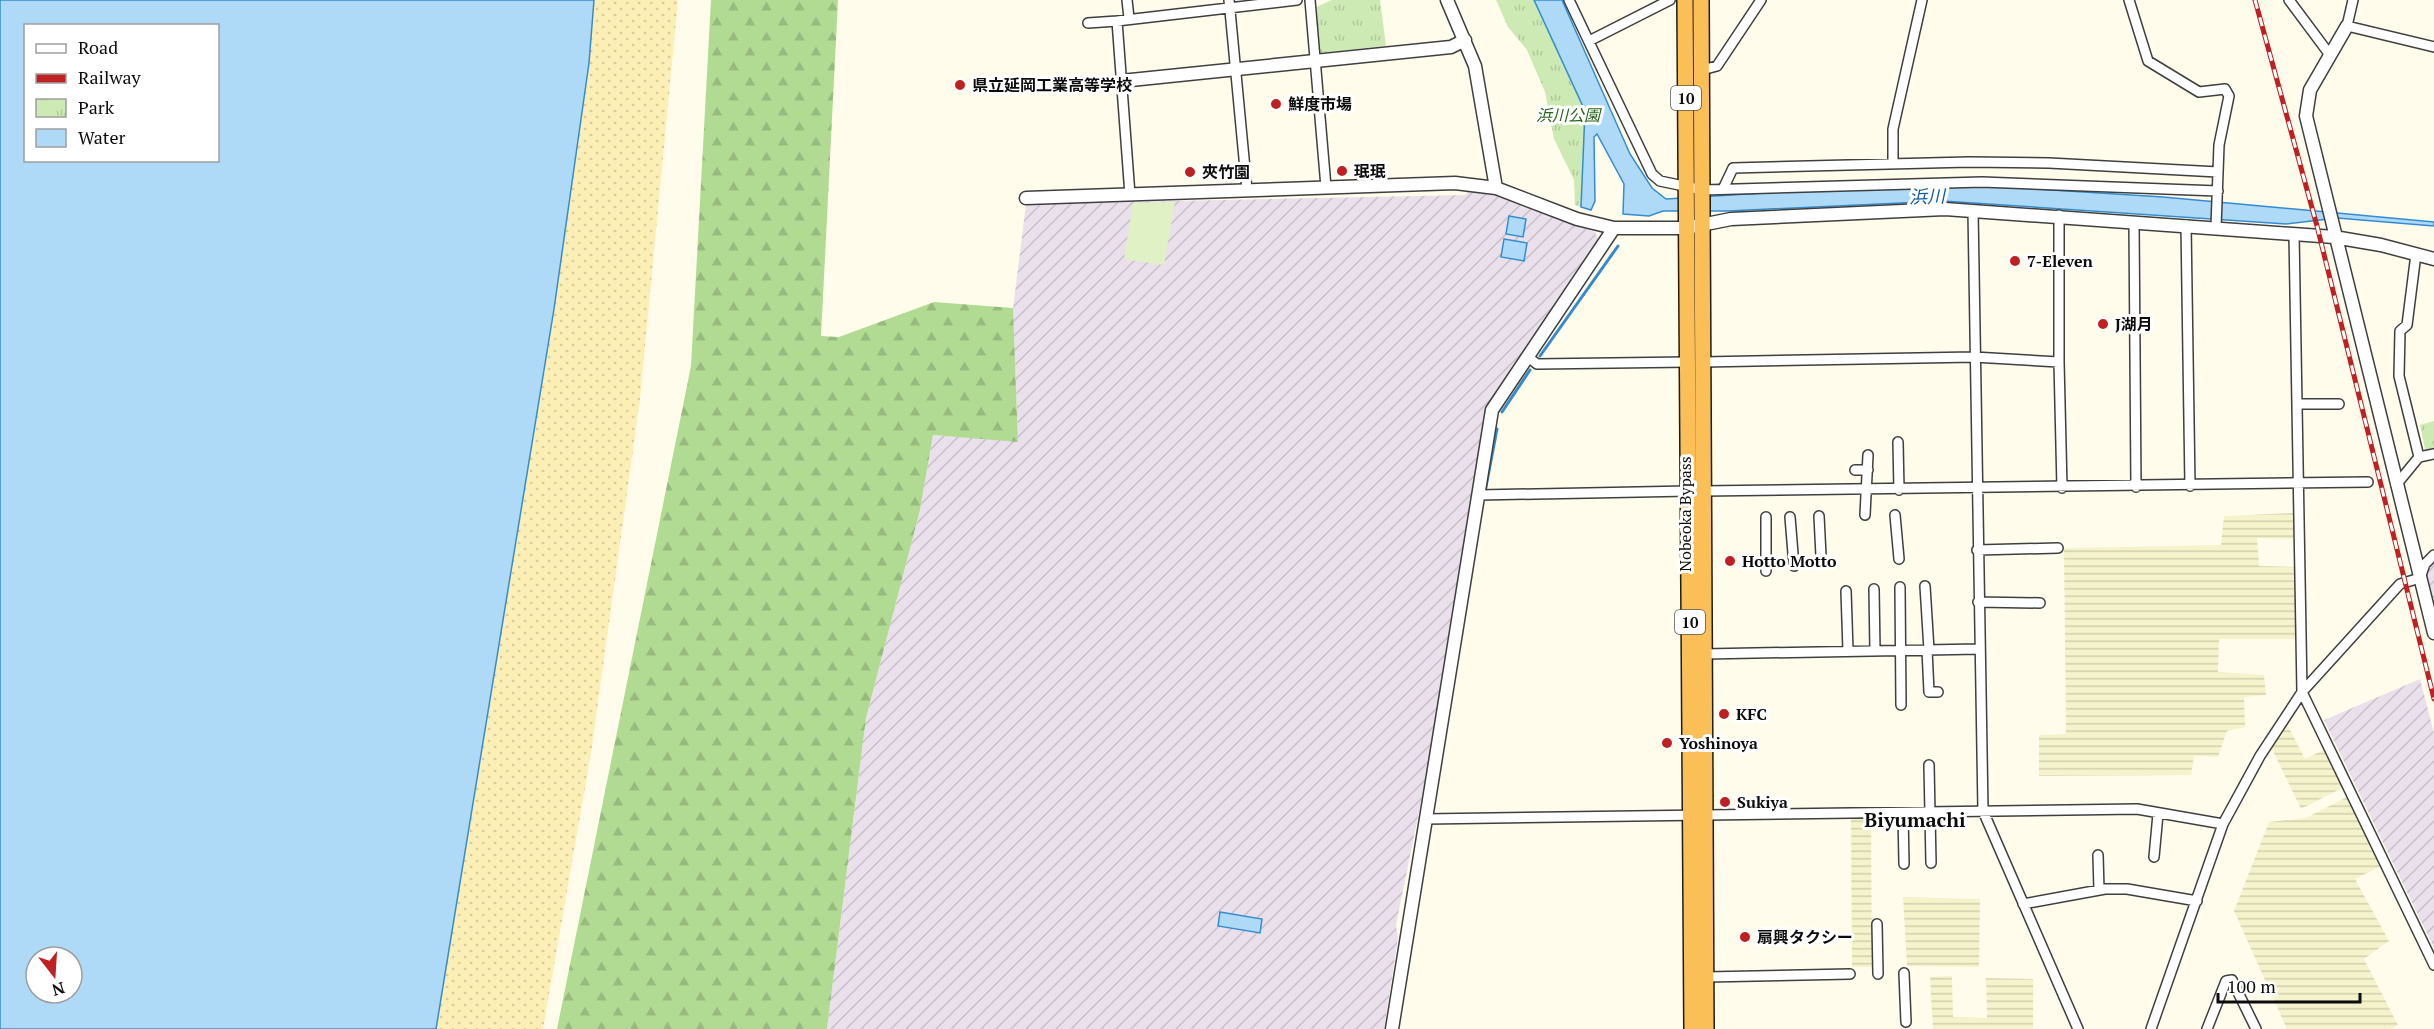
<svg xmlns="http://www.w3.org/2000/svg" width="2434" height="1029" font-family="'PT Serif','Noto Sans JP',serif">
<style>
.industrial{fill:url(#industrial-furrows)}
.farmland{fill:url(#farmland-rules)}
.forest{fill:url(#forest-firs)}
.sand{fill:url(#sand-dots)}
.park{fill:url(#park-tufts)}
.pitch{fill:#e1f1c6}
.water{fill:#aedaf8;stroke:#348cd0;stroke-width:1.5;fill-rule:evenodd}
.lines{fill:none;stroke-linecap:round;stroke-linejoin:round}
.stream{stroke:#348cd0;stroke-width:3}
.minor-casing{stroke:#3f3f3f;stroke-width:12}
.tertiary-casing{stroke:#3f3f3f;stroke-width:15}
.trunk-casing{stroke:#1d1d1d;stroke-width:18}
.minor{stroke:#fff;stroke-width:9}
.tertiary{stroke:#fff;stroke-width:12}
.trunk{stroke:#fabf57;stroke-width:15}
.rail-casing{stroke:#bf2123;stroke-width:5}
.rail{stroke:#fff;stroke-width:3;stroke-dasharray:9;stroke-linecap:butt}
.poi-dot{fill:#bf2123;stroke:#fff;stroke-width:2}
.labels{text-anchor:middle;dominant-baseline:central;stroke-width:6;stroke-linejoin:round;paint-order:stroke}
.shield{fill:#fff;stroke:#555;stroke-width:1.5}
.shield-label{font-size:15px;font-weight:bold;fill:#0c0c0c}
.poi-label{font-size:16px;font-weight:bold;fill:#0c0c0c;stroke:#fff;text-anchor:start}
.park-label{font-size:16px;font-style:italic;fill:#28651b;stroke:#fff}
.street-label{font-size:16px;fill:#0c0c0c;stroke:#fff}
.water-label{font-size:18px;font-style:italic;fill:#135da0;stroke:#fff}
.quarter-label{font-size:20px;font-weight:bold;fill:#0c0c0c;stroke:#fff}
</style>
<defs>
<pattern id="industrial-furrows" width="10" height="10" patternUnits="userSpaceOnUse" patternTransform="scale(1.5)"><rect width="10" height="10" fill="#eae0eb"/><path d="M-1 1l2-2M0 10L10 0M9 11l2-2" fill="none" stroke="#c8bfc8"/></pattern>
<pattern id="farmland-rules" width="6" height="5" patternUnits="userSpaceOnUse" patternTransform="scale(1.5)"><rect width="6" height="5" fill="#f5f3cb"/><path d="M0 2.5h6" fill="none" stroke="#d1cfad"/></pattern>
<pattern id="forest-firs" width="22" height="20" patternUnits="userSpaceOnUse" patternTransform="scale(1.5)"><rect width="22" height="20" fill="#b1db93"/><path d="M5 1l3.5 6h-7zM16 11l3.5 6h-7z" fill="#97bb7e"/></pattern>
<pattern id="sand-dots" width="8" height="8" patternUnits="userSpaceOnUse" patternTransform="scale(1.5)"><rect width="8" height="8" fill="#fcefb6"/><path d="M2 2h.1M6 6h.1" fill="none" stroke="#d7cc9b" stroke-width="1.8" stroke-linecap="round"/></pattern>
<pattern id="park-tufts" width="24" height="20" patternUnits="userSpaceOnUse" patternTransform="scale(1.5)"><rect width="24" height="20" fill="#ceeab4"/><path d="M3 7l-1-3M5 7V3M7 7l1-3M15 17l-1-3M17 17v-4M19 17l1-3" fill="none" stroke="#b0c89a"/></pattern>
</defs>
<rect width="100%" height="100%" fill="#fffceb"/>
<!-- industrial -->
<path class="industrial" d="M 1467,190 L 1493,195 L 1595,232 L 1600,243 L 1489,406 L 1434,738 L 1396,925 L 1398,938 L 1384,1029 L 827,1029 L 866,718 L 920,510 L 933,435 L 1018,441 L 1013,308 L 1026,204 L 1466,195 Z
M 2434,561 L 2434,607 L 2426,575 Z
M 2420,679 L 2434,733 L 2434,948 L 2324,720 Z"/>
<!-- farmland -->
<path class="farmland" d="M 2294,513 L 2295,539 L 2257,538 L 2259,566 L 2295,567 L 2297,639 L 2219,639 L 2218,672 L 2264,675 L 2266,695 L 2244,697 L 2245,727 L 2227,731 L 2218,757 L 2194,756 L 2191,775 L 2039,776 L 2039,735 L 2066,734 L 2064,548 L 2221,545 L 2224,516 Z
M 2287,724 L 2305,759 L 2325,749 L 2344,787 L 2301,809 L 2271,747 Z
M 2347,797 L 2381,866 L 2355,879 L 2389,941 L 2364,959 L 2398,1025 L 2390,1029 L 2287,1029 L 2234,911 L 2269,822 L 2306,818 Z
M 1851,819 L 1871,820 L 1872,967 L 1852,967 Z
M 1903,897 L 1980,899 L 1979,967 L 1907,966 Z
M 1952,976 L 1953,1017 L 1987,1018 L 1986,978 L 2033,979 L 2033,1029 L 1933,1029 L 1930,977 Z"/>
<!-- forest -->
<path class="forest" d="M 711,0 L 838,0 L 821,336 L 839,337 L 934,302 L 1013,308 L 1018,442 L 933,435 L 920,510 L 866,718 L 827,1029 L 557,1029 L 691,366 Z"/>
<!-- sand -->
<path class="sand" d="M 594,0 L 678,0 L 640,399 L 591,753 L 543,1029 L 436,1029 L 554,309 L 589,63 Z"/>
<!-- park -->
<path class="park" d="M 1332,0 L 1380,0 L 1386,46 L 1318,53 L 1314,8 Z
M 1496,0 L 1535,0 L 1585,111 L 1581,207 L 1575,205 L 1574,180 L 1554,139 L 1545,92 L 1527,50 L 1508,27 Z
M 2434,421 L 2434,452 L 2426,454 L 2420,425 Z"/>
<!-- pitch -->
<path class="pitch" d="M 1175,202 L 1164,265 L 1124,259 L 1133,203 Z"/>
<!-- water -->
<path class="water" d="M 0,0 L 594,0 L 589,63 L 554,309 L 436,1029 L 0,1029 ZM 26,26 L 218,26 L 218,160 L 26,160 ZM 36,957 L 72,957 L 72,993 L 36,993 Z
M 1534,0 L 1562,0 L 1630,154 L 1652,188 L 1666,199 L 1814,190 L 1970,185 L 2163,197 L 2434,222 L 2434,226 L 2337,218 L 2286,224 L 1943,201 L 1728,211 L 1663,211 L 1649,216 L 1623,214 L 1624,184 L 1597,134 L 1594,137 L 1595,201 L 1591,210 L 1581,207 L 1585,111 Z
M 1509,216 L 1526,219 L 1523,237 L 1506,234 Z
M 1504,239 L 1527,243 L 1524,261 L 1501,257 Z
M 1220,912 L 1262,919 L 1260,933 L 1218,926 Z"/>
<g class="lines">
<!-- stream -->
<path class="stream" d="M 1540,356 L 1618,246
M 1502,412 L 1530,370
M 1485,492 L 1497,429"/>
<!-- minor casing -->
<g class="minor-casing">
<path id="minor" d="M 1127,0 L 1129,18
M 1229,0 L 1247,190
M 1310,0 L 1326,187
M 1569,0 L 1652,174 L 1660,181 L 1703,190 L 1982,182 L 2218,191
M 2129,0 L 2148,61 L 2199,92 L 2225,89 L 2229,96 L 2219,145 L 2216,227
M 2289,0 L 2330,55
M 2353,0 L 2347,26 L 2434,47
M 1088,23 L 1117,21
M 1589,41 L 1670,0
M 1702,70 L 1717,66 L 1761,0
M 1893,164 L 1893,129 L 1922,0
M 1723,189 L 1733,168 L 1969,162 L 2049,163 L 2218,172
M 1130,195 L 1117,21 L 1297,0
M 1973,210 L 1983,811 L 2078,1029
M 2059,215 L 2059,362
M 2134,222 L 2136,487
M 2186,225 L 2190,486
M 2294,234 L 2302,692 L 2434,965
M 2416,254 L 2407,325 L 2400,331 L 2399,376 L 2419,457
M 1527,356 L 1537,364 L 1688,362
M 1703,362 L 1974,357 L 2059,362 L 2062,488
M 2297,404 L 2339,404
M 1898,442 L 1899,490
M 1855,470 L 1868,470
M 2396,485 L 2419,457 L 2434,454
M 1703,491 L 2368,482
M 1479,495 L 1689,491
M 1865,515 L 1868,455
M 1895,515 L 1899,559
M 1819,516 L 1821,556
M 1790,517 L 1794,566
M 1977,550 L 2058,548
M 1766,571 L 1766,517
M 1925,586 L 1929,650
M 1900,587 L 1901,705
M 1874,589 L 1875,651
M 1846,591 L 1848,651
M 1978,602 L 2040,603
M 1927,650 L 1929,692 L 1938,692
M 1704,654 L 1979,649
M 1929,765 L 1931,863
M 1903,813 L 1904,864
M 1426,819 L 2137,809 L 2223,824
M 2098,855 L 2099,890
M 2154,857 L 2158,814
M 2023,904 L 2105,889 L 2127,889 L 2197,901
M 1877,924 L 1878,974
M 1904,973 L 1906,1022
M 1706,977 L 1850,974
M 2151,1029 L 2223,824 L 2260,756 L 2302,692 L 2400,584 L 2420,578 L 2425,564 L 2434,555
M 2207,1029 L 2226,981 L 2232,980 L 2256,1029"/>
</g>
<!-- tertiary casing -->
<g class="tertiary-casing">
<path id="tertiary" d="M 1447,0 L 1475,66 L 1496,188
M 2347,26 L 2310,90 L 2306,116 L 2434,633
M 1121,81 L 1451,47 L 1465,40
M 1026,198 L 1455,183 L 1496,188 L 1577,219 L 1614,228 L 1686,228 L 1731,219 L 1945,209 L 2334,237 L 2381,245 L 2434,259
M 1392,1029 L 1492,410 L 1614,228"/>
</g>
<!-- trunk casing -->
<g class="trunk-casing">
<path id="trunk" d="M 1685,0 L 1692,1029
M 1701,0 L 1706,1029"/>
</g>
<!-- minor -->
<use href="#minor" class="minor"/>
<!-- tertiary -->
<use href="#tertiary" class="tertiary"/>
<!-- trunk -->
<use href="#trunk" class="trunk"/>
<!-- rail casing -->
<g class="rail-casing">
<path id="rail" d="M 2255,0 L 2317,226 L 2434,699"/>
</g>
<!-- rail -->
<use href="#rail" class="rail"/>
</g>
<!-- markers -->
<g class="poi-dot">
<circle cx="960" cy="85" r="6"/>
<circle cx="1276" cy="104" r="6"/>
<circle cx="1342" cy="171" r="6"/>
<circle cx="1190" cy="172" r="6"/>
<circle cx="2015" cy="261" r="6"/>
<circle cx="2103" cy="324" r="6"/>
<circle cx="1730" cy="561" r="6"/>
<circle cx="1724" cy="714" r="6"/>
<circle cx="1667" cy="743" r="6"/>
<circle cx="1725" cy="802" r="6"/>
<circle cx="1745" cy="937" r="6"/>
</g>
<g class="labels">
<!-- shield labels -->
<g class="shield">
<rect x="1671" y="86" width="30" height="24" rx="4.5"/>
<rect x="1675" y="610" width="30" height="24" rx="4.5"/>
</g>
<g class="shield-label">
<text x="1686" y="98">10</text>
<text x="1690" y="622">10</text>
</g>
<!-- poi labels -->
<g class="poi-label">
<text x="972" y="85">県立延岡工業高等学校</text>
<text x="1288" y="104">鮮度市場</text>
<text x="1354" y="171">珉珉</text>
<text x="1202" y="172">夾竹園</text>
<text x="2027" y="261">7-Eleven</text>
<text x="2115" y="324">J湖月</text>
<text x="1742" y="561">Hotto Motto</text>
<text x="1736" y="714">KFC</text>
<text x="1679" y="743">Yoshinoya</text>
<text x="1737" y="802">Sukiya</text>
<text x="1757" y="937">扇興タクシー</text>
</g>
<!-- park labels -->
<g class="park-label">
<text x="1568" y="115">浜川公園</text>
</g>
<!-- street labels -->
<g class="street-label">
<text transform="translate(1685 514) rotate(-90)">Nobeoka Bypass</text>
</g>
<!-- water labels -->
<g class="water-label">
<text transform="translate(1927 196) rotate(-2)">浜川</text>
</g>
<!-- quarter labels -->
<g class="quarter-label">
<text x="1915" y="819">Biyumachi</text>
</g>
</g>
<!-- legend -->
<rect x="24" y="24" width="195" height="138" fill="#ffffff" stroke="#9e9e9e" stroke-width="1.5"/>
<rect x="36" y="44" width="30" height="9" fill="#ffffff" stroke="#9e9e9e" stroke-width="1.5"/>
<text x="78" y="54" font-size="18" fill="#0c0c0c">Road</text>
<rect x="36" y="74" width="30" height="9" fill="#bf2123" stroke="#9e9e9e" stroke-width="1.5"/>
<text x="78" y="84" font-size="18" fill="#0c0c0c">Railway</text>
<rect x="36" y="99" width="30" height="18" fill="url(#park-tufts)" stroke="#9e9e9e" stroke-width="1.5"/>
<text x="78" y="114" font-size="18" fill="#0c0c0c">Park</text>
<rect x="36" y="129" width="30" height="18" fill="#aedaf8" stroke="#9e9e9e" stroke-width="1.5"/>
<text x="78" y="144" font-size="18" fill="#0c0c0c">Water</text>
<!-- north arrow -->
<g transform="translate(54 975) rotate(163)"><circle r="28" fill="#ffffff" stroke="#9e9e9e" stroke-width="1.5"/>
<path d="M0-4.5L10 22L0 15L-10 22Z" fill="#bf2123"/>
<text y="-9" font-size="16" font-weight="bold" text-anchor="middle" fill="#0c0c0c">N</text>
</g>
<!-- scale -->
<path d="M2218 993v9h142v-9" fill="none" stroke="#0c0c0c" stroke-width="3"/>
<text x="2227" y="993" font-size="18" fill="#0c0c0c" stroke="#ffffff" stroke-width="4.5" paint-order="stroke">100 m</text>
</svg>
